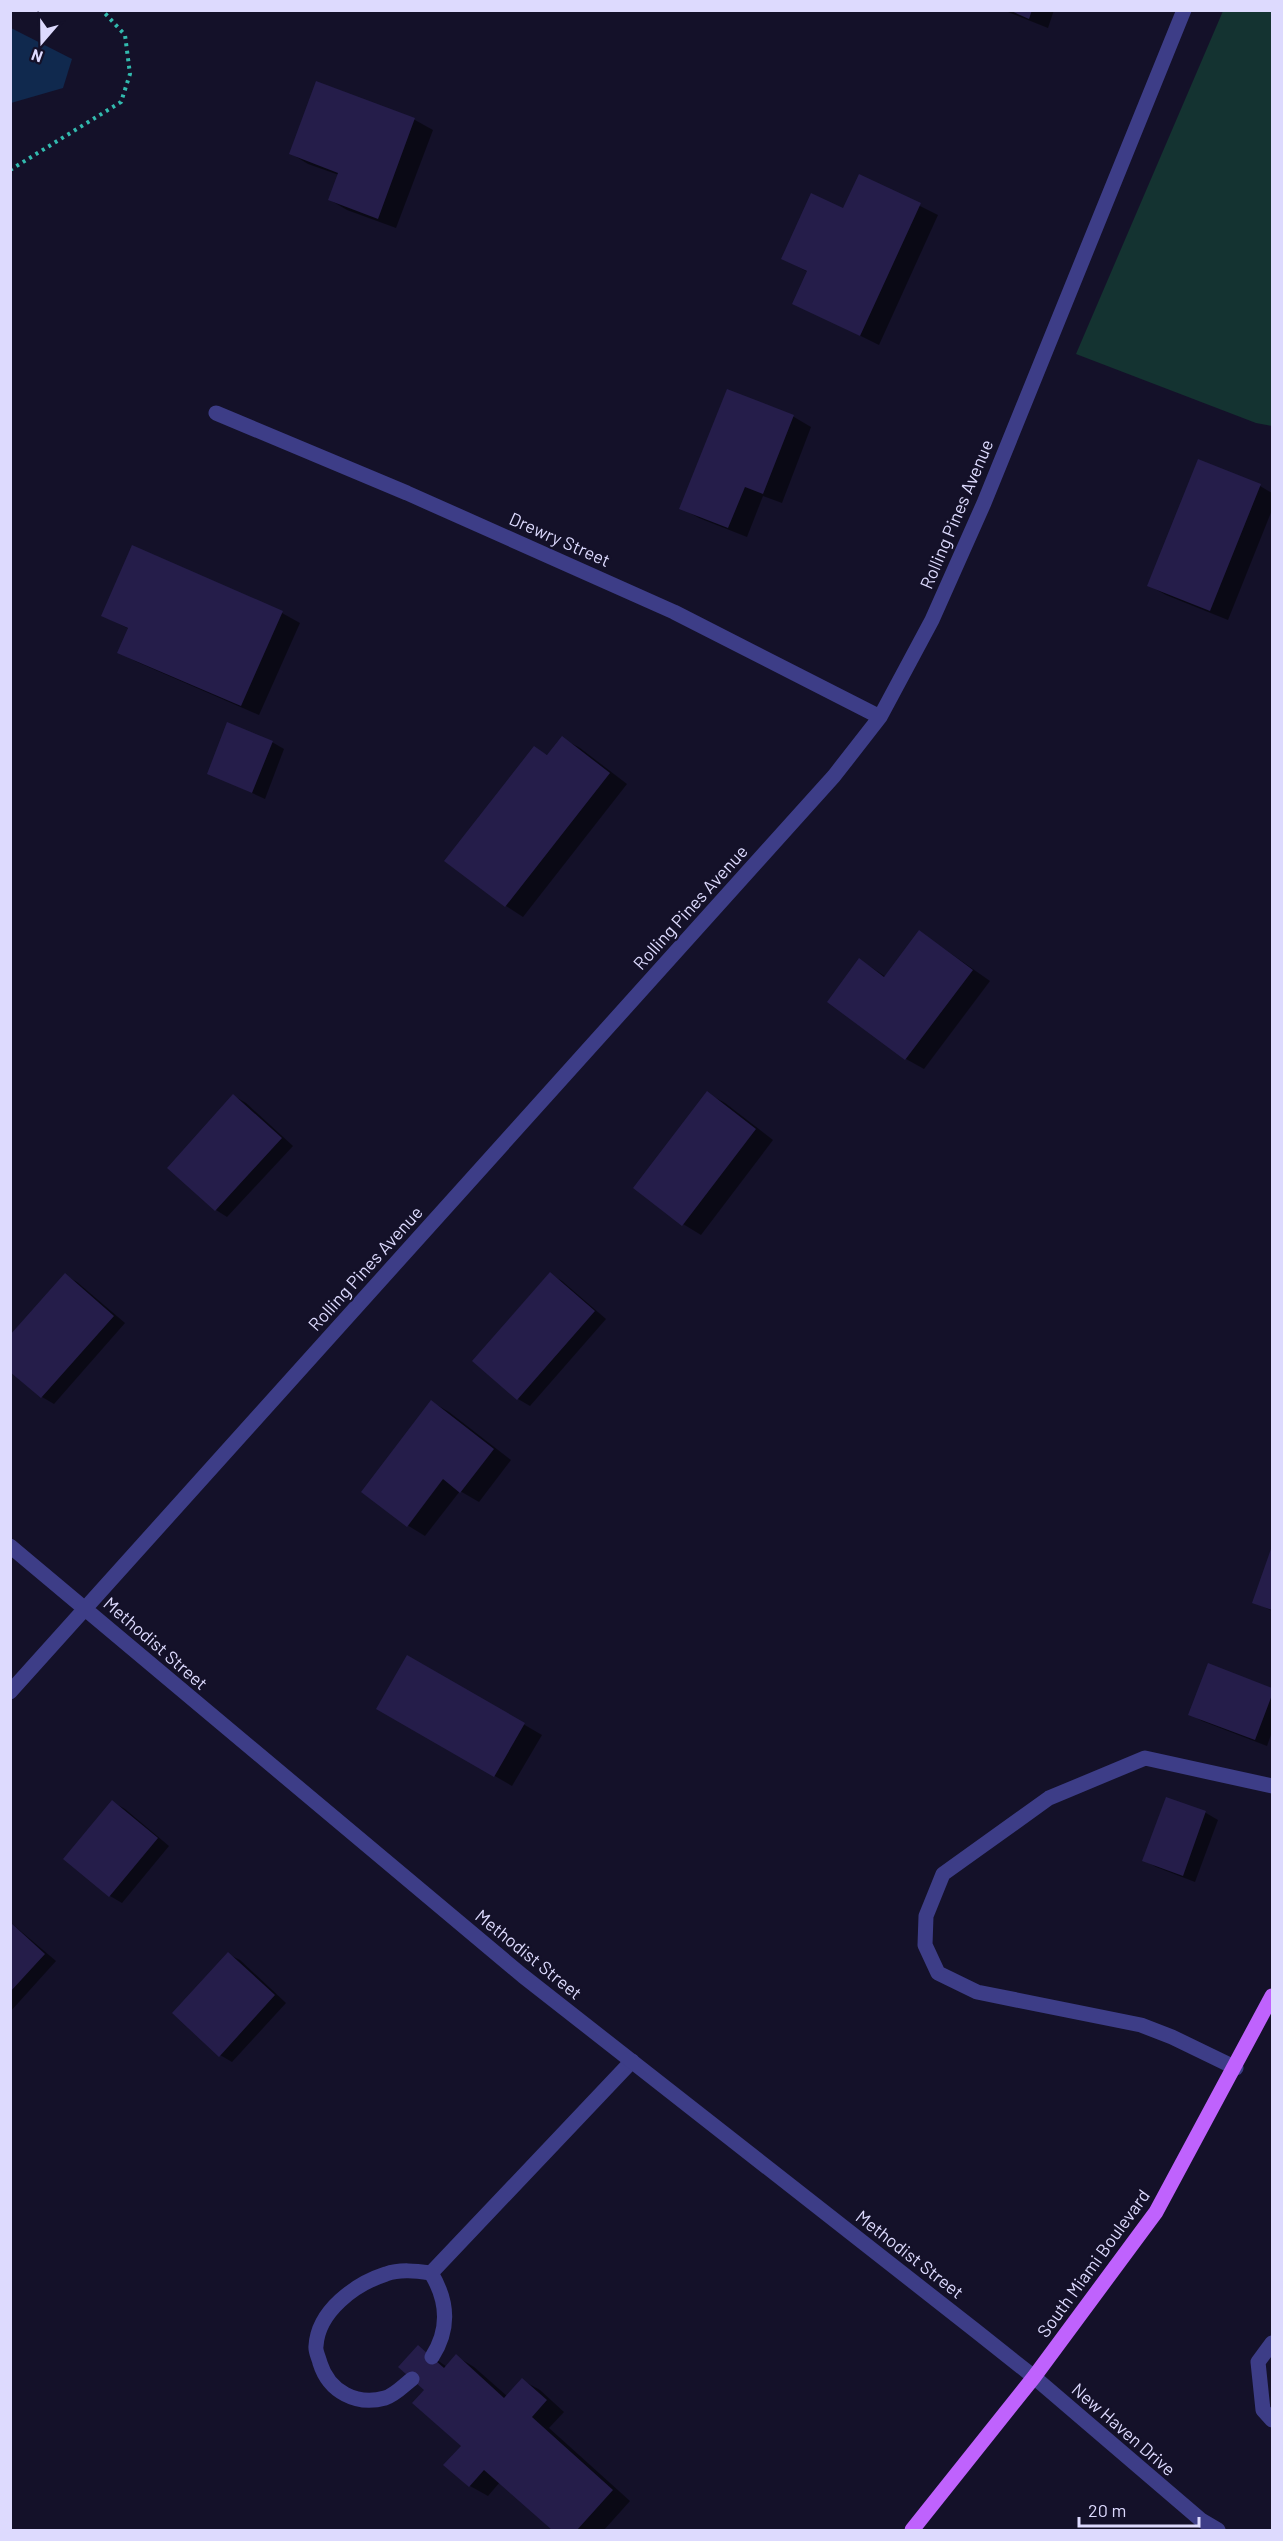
<svg xmlns="http://www.w3.org/2000/svg" width="1283" height="2541" font-family="Barlow,sans-serif">
<style>
.green{fill:#143331}
.water{fill:#10294e}
.shadow{fill:#0007}
.building{fill:#251d4a}
.lines{fill:none;stroke-linecap:round;stroke-linejoin:round}
.path{stroke:#32baae;stroke-width:4;stroke-dasharray:3 4.5;stroke-linecap:butt}
.lane{stroke:#3d3d87;stroke-width:15}
.street{stroke:#3d3d87;stroke-width:15}
.primary{stroke:#bf62fd;stroke-width:15}
.labels{text-anchor:middle;dominant-baseline:central;stroke-width:4.5;stroke-linejoin:round;paint-order:stroke}
.street-label{font-size:18px;fill:#dddafe;stroke:#141129}
</style>
<rect width="100%" height="100%" fill="#141129"/>
<!-- green -->
<path class="green" d="M 1223,11 L 1272,11 L 1272,426 L 1256,423 L 1076,354 Z"/>
<!-- water -->
<path class="water" d="M 11,28 L 72,59 L 63,88 L 11,103 Z"/>
<!-- shadow -->
<path class="shadow" d="M 1003,10 L 1054,10 L 1048,28 Z
M 316,83 L 415,120 L 433,130 L 396,228 L 347,210 L 330,200 L 339,175 L 308,164 L 290,153 Z
M 860,176 L 938,215 L 879,345 L 794,303 L 808,272 L 783,259 L 844,210 Z
M 728,391 L 794,417 L 811,427 L 782,503 L 763,496 L 747,537 L 699,518 L 681,508 Z
M 1260,486 L 1272,493 L 1272,510 L 1228,620 L 1166,595 L 1148,585 Z
M 282,613 L 300,623 L 259,715 L 137,662 L 119,652 L 129,629 L 103,616 Z
M 562,738 L 580,748 L 627,784 L 523,917 L 506,906 L 447,860 L 535,748 L 549,756 Z
M 272,742 L 284,749 L 265,799 L 209,773 Z
M 920,932 L 990,981 L 924,1069 L 906,1059 L 829,1002 L 860,960 L 886,977 Z
M 707,1093 L 725,1103 L 773,1140 L 701,1235 L 683,1224 L 635,1187 Z
M 234,1096 L 246,1103 L 293,1146 L 227,1217 L 216,1210 Z
M 550,1274 L 562,1281 L 606,1319 L 530,1406 L 518,1399 Z
M 65,1275 L 77,1282 L 125,1323 L 54,1404 L 42,1397 Z
M 432,1402 L 449,1412 L 511,1460 L 479,1502 L 460,1491 L 425,1536 L 407,1525 Z
M 1272,1550 L 1272,1611 L 1254,1602 Z
M 408,1657 L 542,1735 L 512,1786 L 378,1708 Z
M 1209,1665 L 1272,1689 L 1272,1732 L 1267,1746 L 1202,1721 L 1190,1714 Z
M 1167,1798 L 1206,1813 L 1218,1820 L 1195,1882 L 1156,1867 L 1144,1860 Z
M 113,1802 L 125,1809 L 169,1846 L 122,1903 L 110,1896 L 65,1859 Z
M 10,1922 L 56,1961 L 10,2012 Z
M 228,1954 L 240,1960 L 286,2003 L 232,2062 L 220,2055 Z
M 419,2347 L 447,2367 L 456,2356 L 474,2367 L 507,2396 L 522,2380 L 540,2390 L 564,2412 L 549,2428 L 630,2501 L 604,2530 L 554,2530 L 500,2482 L 488,2496 L 470,2486 L 463,2446 L 426,2390 Z"/>
<!-- building -->
<path class="building" d="M 1009,10 L 1032,10 L 1029,19 Z
M 316,81 L 415,118 L 378,219 L 328,200 L 338,173 L 289,154 Z
M 859,174 L 921,203 L 860,336 L 792,304 L 807,271 L 781,259 L 811,193 L 843,208 Z
M 727,389 L 794,415 L 763,494 L 745,487 L 728,528 L 679,509 Z
M 1198,459 L 1261,484 L 1210,611 L 1147,586 Z
M 132,545 L 283,611 L 241,706 L 117,653 L 128,628 L 101,616 Z
M 227,722 L 273,741 L 252,793 L 207,774 Z
M 562,736 L 610,773 L 505,907 L 444,861 L 534,746 L 547,755 Z
M 919,930 L 973,970 L 905,1060 L 827,1002 L 859,958 L 884,977 Z
M 707,1091 L 756,1129 L 682,1226 L 633,1188 Z
M 233,1094 L 282,1138 L 215,1211 L 167,1168 Z
M 550,1272 L 595,1311 L 517,1400 L 472,1361 Z
M 65,1273 L 114,1316 L 41,1398 L 10,1372 L 10,1335 Z
M 431,1400 L 494,1449 L 460,1493 L 443,1479 L 407,1527 L 361,1492 Z
M 1272,1546 L 1272,1610 L 1252,1603 Z
M 407,1655 L 525,1723 L 494,1777 L 376,1709 Z
M 1208,1663 L 1272,1688 L 1272,1695 L 1255,1740 L 1188,1715 Z
M 1166,1797 L 1206,1811 L 1183,1876 L 1142,1861 Z
M 112,1800 L 158,1838 L 109,1897 L 63,1859 Z
M 10,1922 L 45,1954 L 10,1992 Z
M 228,1952 L 275,1995 L 219,2057 L 172,2013 Z
M 418,2345 L 444,2368 L 456,2354 L 504,2398 L 522,2378 L 547,2400 L 532,2417 L 613,2490 L 577,2530 L 552,2530 L 484,2470 L 469,2487 L 443,2465 L 461,2446 L 412,2403 L 424,2390 L 398,2367 Z"/>
<g class="lines">
<!-- path -->
<path class="path" d="M 10,170 L 121,102 L 130,74 L 125,35 L 102,10"/>
<!-- lane -->
<path class="lane" d="M 1236,2068 L 1172,2037 L 1141,2025 L 977,1992 L 938,1973 L 925,1945 L 926,1916 L 943,1874 L 1049,1798 L 1145,1758 L 1272,1786
M 431,2273 C 448,2301 450,2329 432,2357
M 1272,2343 L 1258,2362 L 1263,2410 L 1272,2420
M 412,2379 C 404,2385 395,2395 385,2398 C 357,2406 329,2392 320,2363 C 319,2358 315,2351 316,2346 C 318,2311 355,2284 386,2274 C 400,2269 416,2271 431,2273 L 632,2061"/>
<!-- street -->
<path class="street" d="M 216,413 L 407,493 L 674,612 L 880,717
M 10,1546 L 523,1976 L 976,2331 L 1034,2377 L 1201,2520 L 1218,2530
M 10,1692 L 834,776 L 880,717 L 932,620 L 984,503 L 1184,10"/>
<!-- primary -->
<path class="primary" d="M 912,2530 L 1034,2377 L 1156,2212 L 1272,1996"/>
</g>
<g class="labels">
<!-- street labels -->
<g class="street-label">
<text transform="translate(956 514) rotate(-67)">Rolling Pines Avenue</text>
<text transform="translate(560 539) rotate(24)">Drewry Street</text>
<text transform="translate(690 907) rotate(-48)">Rolling Pines Avenue</text>
<text transform="translate(365 1268) rotate(-48)">Rolling Pines Avenue</text>
<text transform="translate(156 1643) rotate(41)">Methodist Street</text>
<text transform="translate(529 1954) rotate(39)">Methodist Street</text>
<text transform="translate(910 2254) rotate(38)">Methodist Street</text>
<text transform="translate(1093 2263) rotate(-54)">South Miami Boulevard</text>
<text transform="translate(1124 2429) rotate(41)">New Haven Drive</text>
</g>
</g>
<!-- border -->
<rect width="1283" height="2541" fill="none" stroke="#dddafe" stroke-width="24"/>
<!-- north arrow -->
<g transform="translate(42 42) rotate(200)" stroke="#141129" stroke-width="4.5" paint-order="stroke">
<path d="M0-4.5L10 22L0 15L-10 22Z" fill="#dddafe"/>
<text y="-9" font-size="16" font-weight="bold" text-anchor="middle" fill="#dddafe">N</text>
</g>
<!-- scale -->
<path d="M1079 2517v9h120v-9" fill="none" stroke="#dddafe" stroke-width="3"/>
<text x="1088" y="2517" font-size="18" fill="#dddafe" stroke="#141129" stroke-width="4.5" paint-order="stroke">20 m</text>
</svg>
